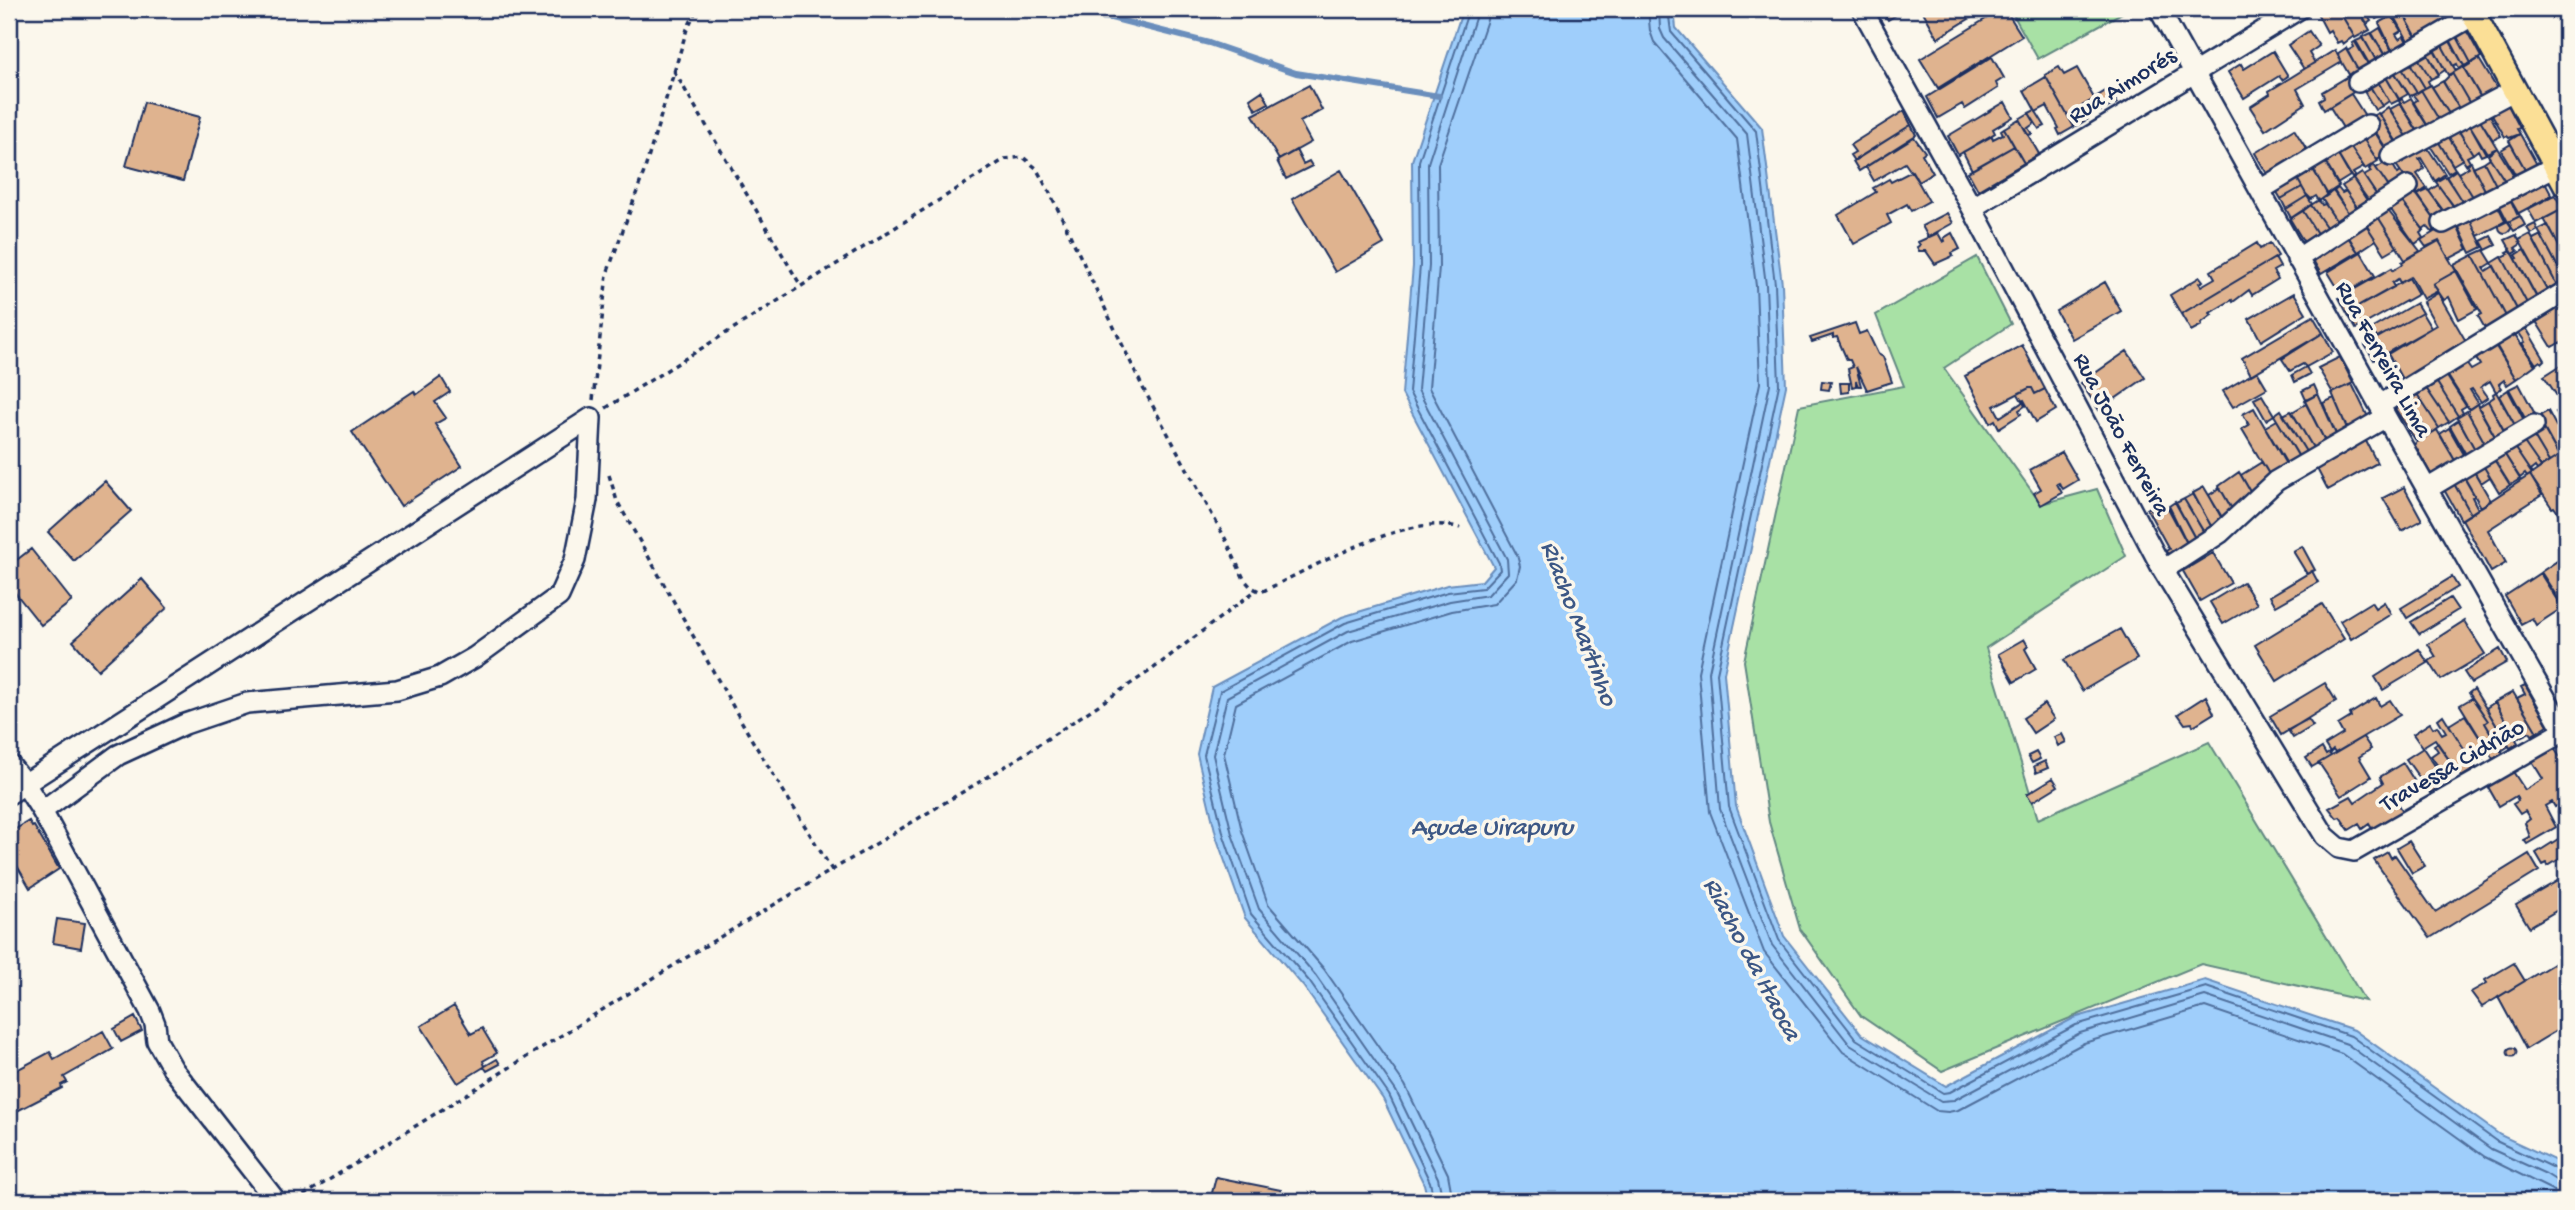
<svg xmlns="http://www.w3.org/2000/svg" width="2575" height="1210" font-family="'Gochi Hand',sans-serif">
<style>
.green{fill:#a8e1a5;stroke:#628882;stroke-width:2}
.water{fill:#9fcefb;stroke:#6a8ebc;stroke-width:2}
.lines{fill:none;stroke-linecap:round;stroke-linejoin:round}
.shore{stroke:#506f9d;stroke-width:2}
.stream{stroke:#6a8ebc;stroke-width:6}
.building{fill:#dfb38f;stroke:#1b2f5e;stroke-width:2}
.minor-casing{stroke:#1b2f5e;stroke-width:24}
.major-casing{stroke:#1b2f5e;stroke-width:28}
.path{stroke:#1b2f5e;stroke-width:3.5;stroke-dasharray:5 5;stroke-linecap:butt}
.minor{stroke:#fbf7ec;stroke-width:19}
.major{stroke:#fbdf96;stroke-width:23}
.labels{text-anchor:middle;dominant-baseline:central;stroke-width:7;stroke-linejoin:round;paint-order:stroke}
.street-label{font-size:24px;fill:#1b2f5e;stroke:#fbf7ec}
.water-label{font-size:26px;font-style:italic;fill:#3c5785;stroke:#fbf7ec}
</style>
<rect width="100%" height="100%" fill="#fbf7ec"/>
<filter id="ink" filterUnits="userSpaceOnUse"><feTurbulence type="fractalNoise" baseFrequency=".0143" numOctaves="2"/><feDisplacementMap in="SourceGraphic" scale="14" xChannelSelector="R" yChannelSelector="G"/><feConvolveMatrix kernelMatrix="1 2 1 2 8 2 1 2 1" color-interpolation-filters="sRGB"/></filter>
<g filter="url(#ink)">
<!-- green -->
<path class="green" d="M 2010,9 L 2129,9 L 2038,59 Z
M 1977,257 L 2011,324 L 1944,368 L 2041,504 L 2097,489 L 2126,556 L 1986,648 L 2038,819 L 2209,742 L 2365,1001 L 2201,964 L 1942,1071 L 1861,1016 L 1800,929 L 1769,822 L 1744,661 L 1799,406 L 1904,386 L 1876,315 Z"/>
<!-- water -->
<path class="water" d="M 1463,9 L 1674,9 L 1676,28 L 1762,128 L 1782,284 L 1786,386 L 1724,673 L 1736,806 L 1784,936 L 1861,1034 L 1946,1086 L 2074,1018 L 2205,980 L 2354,1030 L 2500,1135 L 2554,1160 L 2566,1169 L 2566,1201 L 1428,1201 L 1424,1184 L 1383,1099 L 1303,986 L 1245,918 L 1217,839 L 1197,754 L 1212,687 L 1342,617 L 1447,585 L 1482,581 L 1494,567 L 1402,394 L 1413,266 L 1412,161 Z"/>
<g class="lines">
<!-- shore -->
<path class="shore" d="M 1648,9 L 1650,31 L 1654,42 L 1737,139 L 1756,286 L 1760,383 L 1698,672 L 1710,812 L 1764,952 L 1843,1052 L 1937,1111 L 1948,1112 L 1958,1110 L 2084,1043 L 2205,1007 L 2342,1054 L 2485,1157 L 2554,1191 L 2566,1193
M 1659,9 L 1660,29 L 1664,38 L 1747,134 L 1766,285 L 1770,384 L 1709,672 L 1720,809 L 1772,945 L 1850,1045 L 1941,1101 L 1954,1100 L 2080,1033 L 2205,996 L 2347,1044 L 2491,1149 L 2546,1174 L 2557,1181 L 2566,1183
M 1668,9 L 1671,32 L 1756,131 L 1775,284 L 1779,385 L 1717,673 L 1729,807 L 1779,940 L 1856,1039 L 1943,1093 L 1950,1092 L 2076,1025 L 2206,987 L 2351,1036 L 2496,1141 L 2566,1174
M 1434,1201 L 1430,1182 L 1389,1095 L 1309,981 L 1251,914 L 1224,836 L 1204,755 L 1220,691 L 1345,623 L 1448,592 L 1483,588 L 1500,570 L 1499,563 L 1409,392 L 1420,266 L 1419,161 L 1469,9
M 1443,1201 L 1438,1178 L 1396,1091 L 1316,976 L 1259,909 L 1232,834 L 1213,755 L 1227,697 L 1348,631 L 1450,601 L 1488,595 L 1508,573 L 1507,559 L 1418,390 L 1429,266 L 1428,163 L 1478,9
M 1453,1201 L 1448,1174 L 1405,1085 L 1324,969 L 1268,904 L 1242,831 L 1224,754 L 1236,704 L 1352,641 L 1452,611 L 1494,604 L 1517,579 L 1520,566 L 1517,555 L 1429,388 L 1439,267 L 1438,164 L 1487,20 L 1488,9"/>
<!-- stream -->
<path class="stream" d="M 971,9 L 1111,18 L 1209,43 L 1296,73 L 1439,96"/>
</g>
<!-- building -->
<path class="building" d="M 1294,9 L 1308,9 L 1297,15 Z
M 1376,9 L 1398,9 L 1378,14 Z
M 1881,9 L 1906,9 L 1888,20 Z
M 1923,9 L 1985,9 L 1938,38 L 1922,10 Z
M 2002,9 L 2005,9 L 2022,36 L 1938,88 L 1920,59 Z
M 2325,9 L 2338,9 L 2354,36 L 2343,44 L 2341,41 L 2337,43 L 2330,30 L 2327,32 L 2317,13 Z
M 2338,9 L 2358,9 L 2370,30 L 2355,38 Z
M 2358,9 L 2370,9 L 2374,15 L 2369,18 L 2371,21 L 2367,24 Z
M 2370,9 L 2385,9 L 2378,13 L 2380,17 L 2376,19 Z
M 2406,9 L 2451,9 L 2458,21 L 2419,41 L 2402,11 Z
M 2402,11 L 2420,44 L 2412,48 L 2394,15 Z
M 2392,16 L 2401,31 L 2396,34 L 2399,39 L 2404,36 L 2410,48 L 2395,56 L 2379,23 Z
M 2464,26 L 2481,57 L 2471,63 L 2454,31 Z
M 2380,28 L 2395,57 L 2388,61 L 2372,33 Z
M 2309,31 L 2319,46 L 2309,53 L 2315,63 L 2304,69 L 2288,45 Z
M 2454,31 L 2471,63 L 2464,66 L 2447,34 Z
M 2371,33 L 2388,61 L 2379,66 L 2363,37 Z
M 2447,36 L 2464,66 L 2459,69 L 2457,64 L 2453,66 L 2439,40 Z
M 2363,38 L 2379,65 L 2372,69 L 2356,41 Z
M 2439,40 L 2456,71 L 2448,75 L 2431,44 Z
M 2355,42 L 2372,71 L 2362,77 L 2347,51 L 2354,47 L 2352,43 Z
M 2431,44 L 2445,70 L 2439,74 L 2424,48 Z
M 2346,48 L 2362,78 L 2354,83 L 2337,54 Z
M 2424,48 L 2439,75 L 2431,79 L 2415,53 Z
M 2335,50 L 2342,62 L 2297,89 L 2305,104 L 2265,130 L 2250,107 L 2270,94 L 2269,91 Z
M 2273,51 L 2288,76 L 2282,80 L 2279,76 L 2244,98 L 2228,72 L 2241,64 L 2244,69 Z
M 2415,53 L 2431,79 L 2428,81 L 2430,85 L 2425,88 L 2407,58 Z
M 1992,57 L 2004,78 L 1996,83 L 1998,88 L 1965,109 L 1962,104 L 1938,118 L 1927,97 Z
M 2407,58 L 2425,88 L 2417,93 L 2398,62 Z
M 2479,59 L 2499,92 L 2483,101 L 2464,68 Z
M 2398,62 L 2417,93 L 2410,96 L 2391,67 Z
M 2059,67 L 2064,75 L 2077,68 L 2094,98 L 2109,89 L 2117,103 L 2101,111 L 2094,99 L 2082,106 L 2088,119 L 2074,127 L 2045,75 Z
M 2391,67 L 2408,94 L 2399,99 L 2383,72 Z
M 2463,67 L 2481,98 L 2470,104 L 2452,73 Z
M 2383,72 L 2399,100 L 2391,104 L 2375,77 Z
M 2452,73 L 2470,104 L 2460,110 L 2443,82 Z
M 2349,76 L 2357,90 L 2324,110 L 2319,100 L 2324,97 L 2322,92 Z
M 2046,77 L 2074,127 L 2060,135 L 2057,129 L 2059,128 L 2047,106 L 2036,112 L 2024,90 Z
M 2376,78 L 2389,101 L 2382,106 L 2368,83 Z
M 2443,81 L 2461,112 L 2451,117 L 2432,87 Z
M 2367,82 L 2382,106 L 2375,110 L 2361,86 Z
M 1309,85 L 1322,110 L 1300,122 L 1311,142 L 1279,160 L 1253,115 Z
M 2431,85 L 2451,117 L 2441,123 L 2421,90 Z
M 2421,90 L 2441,123 L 2430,130 L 2413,103 L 2417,100 L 2413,95 Z
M 1262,91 L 1269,103 L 1256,110 L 1250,99 Z
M 2351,94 L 2369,122 L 2348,136 L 2330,107 Z
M 2411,98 L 2429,128 L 2419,134 L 2399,101 L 2402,99 L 2404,102 Z
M 2506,101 L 2520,128 L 2517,129 L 2520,134 L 2509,138 L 2507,136 L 2505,137 L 2489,109 Z
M 144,102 L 200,117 L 183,181 L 126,166 Z
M 2005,102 L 2013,117 L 1993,129 L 1995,133 L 1958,155 L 1948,136 Z
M 2401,103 L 2420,135 L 2410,141 L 2390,109 Z
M 2388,107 L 2410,141 L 2400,147 L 2379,114 Z
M 2487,109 L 2501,136 L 2493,140 L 2477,115 Z
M 2035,110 L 2045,126 L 2039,129 L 2029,113 Z
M 1904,111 L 1911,125 L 1854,161 L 1850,155 L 1855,152 L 1850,145 Z
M 2029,113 L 2035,123 L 2028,128 L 2032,134 L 2028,135 L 2019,119 Z
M 2378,113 L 2399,147 L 2389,153 L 2370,123 L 2370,117 Z
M 2476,113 L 2497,148 L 2487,153 L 2466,119 Z
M 2019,119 L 2039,154 L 2024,163 L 2004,128 Z
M 2467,120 L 2486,154 L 2481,156 L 2478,150 L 2473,154 L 2456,126 Z
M 1911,125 L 1916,135 L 1859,171 L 1853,161 Z
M 2455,125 L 2473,154 L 2467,157 L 2470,162 L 2466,165 L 2445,131 Z
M 2371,126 L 2388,153 L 2377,160 L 2360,133 Z
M 2004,128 L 2014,146 L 1972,170 L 1963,152 L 1992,136 L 1993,139 L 2003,134 L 2001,130 Z
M 2294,129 L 2312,158 L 2271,181 L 2255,153 Z
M 2445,131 L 2463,159 L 2453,165 L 2435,136 Z
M 2520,134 L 2540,170 L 2529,176 L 2509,141 Z
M 2435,136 L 2455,169 L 2448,173 L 2427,141 Z
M 1914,137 L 1925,152 L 1922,154 L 1933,173 L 1918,182 L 1905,163 L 1874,181 L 1866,167 Z
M 2362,137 L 2378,161 L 2365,169 L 2349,145 Z
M 2423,141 L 2445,174 L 2435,181 L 2421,158 L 2419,159 L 2424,169 L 2417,174 L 2427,188 L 2417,195 L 2392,159 Z
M 2348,143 L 2364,167 L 2353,173 L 2355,176 L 2352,178 L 2335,150 Z
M 2511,144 L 2529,176 L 2520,182 L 2501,150 Z
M 2014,146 L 2024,163 L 1978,190 L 1968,172 Z
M 2497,148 L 2518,182 L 2509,187 L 2488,155 Z
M 1296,150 L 1303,164 L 1309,161 L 1312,166 L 1286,179 L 1277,161 Z
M 2335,150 L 2350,176 L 2337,184 L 2323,158 Z
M 2323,158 L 2339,186 L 2327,194 L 2311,165 Z
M 2490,158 L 2507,184 L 2498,189 L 2484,162 Z
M 2390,160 L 2398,174 L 2401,172 L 2408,182 L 2393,193 L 2376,168 Z
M 2471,162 L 2487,194 L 2475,200 L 2458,173 L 2469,167 L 2467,164 Z
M 2484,162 L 2498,189 L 2487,194 L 2473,167 Z
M 2374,165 L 2392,192 L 2380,200 L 2364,176 L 2371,172 L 2369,169 Z
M 2311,166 L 2328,195 L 2319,201 L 2316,196 L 2311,199 L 2306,194 L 2295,175 Z
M 1341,170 L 1384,244 L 1335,272 L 1292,199 Z
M 2456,170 L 2475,200 L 2465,206 L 2446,177 Z
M 1912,171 L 1929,201 L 1911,211 L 1907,204 L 1887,215 L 1891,223 L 1854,244 L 1838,215 L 1876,192 L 1873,188 L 1889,179 L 1891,182 Z
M 2362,173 L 2380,200 L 2372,205 L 2353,179 Z
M 2295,175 L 2302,187 L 2281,199 L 2274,187 Z
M 2446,176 L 2464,205 L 2456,210 L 2436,182 Z
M 2542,176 L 2552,195 L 2517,214 L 2508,194 Z
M 2353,179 L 2370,205 L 2360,211 L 2342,186 Z
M 2438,185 L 2456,209 L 2447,216 L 2429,191 Z
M 2302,187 L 2307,196 L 2286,209 L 2281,199 Z
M 2338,188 L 2342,193 L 2346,191 L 2361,214 L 2353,220 L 2334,191 Z
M 2413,188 L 2440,227 L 2432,232 L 2427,226 L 2423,229 L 2399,198 Z
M 2428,190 L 2448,217 L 2438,224 L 2417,195 Z
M 2333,191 L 2353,220 L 2341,228 L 2322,199 Z
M 2506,192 L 2520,216 L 2508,222 L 2495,197 Z
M 2555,195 L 2563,209 L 2536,223 L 2528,209 Z
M 2307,196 L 2312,204 L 2291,218 L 2286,209 Z
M 2398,196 L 2424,230 L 2420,233 L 2423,238 L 2415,244 L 2387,204 Z
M 2319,200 L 2322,205 L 2325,204 L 2341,228 L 2331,234 L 2311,205 Z
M 2495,200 L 2506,222 L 2478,236 L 2467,213 Z
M 2311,205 L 2331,234 L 2321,240 L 2303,211 Z
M 2386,208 L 2420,251 L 2405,260 L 2375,212 Z
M 2561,210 L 2566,219 L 2566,254 L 2564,255 L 2544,219 Z
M 2303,211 L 2321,240 L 2308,249 L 2290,219 Z
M 2375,212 L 2397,247 L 2385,254 L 2365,223 Z
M 1947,213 L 1953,223 L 1928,237 L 1922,226 Z
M 2467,213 L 2483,247 L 2471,253 L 2455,219 Z
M 2520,216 L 2525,225 L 2514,231 L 2508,222 Z
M 2363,220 L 2376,240 L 2358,252 L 2346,234 Z
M 2454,220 L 2468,249 L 2449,259 L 2439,241 L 2426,247 L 2421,240 Z
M2499 227a6 6 0 1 1 12 0a6 6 0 1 1-12 0Z
M 2535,224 L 2538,230 L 2531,234 L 2527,228 Z
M 2548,225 L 2566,260 L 2566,282 L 2538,230 Z
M 2345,231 L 2358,252 L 2321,274 L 2310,255 Z
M 1938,233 L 1943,242 L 1945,241 L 1944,238 L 1952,233 L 1960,249 L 1952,253 L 1953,256 L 1935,264 L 1926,251 L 1919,251 L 1917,247 L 1920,245 L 1918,242 Z
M 2530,234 L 2559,289 L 2549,294 L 2519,240 Z
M 2516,235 L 2521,244 L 2515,248 L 2518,251 L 2513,254 L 2505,240 Z
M 2541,235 L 2566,282 L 2559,289 L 2533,239 Z
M 2491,236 L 2496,245 L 2486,250 L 2481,241 Z
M 2439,241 L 2456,271 L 2433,284 L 2438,291 L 2423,299 L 2411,277 L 2400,283 L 2398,279 L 2392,283 L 2394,287 L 2347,313 L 2339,298 L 2392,268 L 2393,270 L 2403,264 L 2402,262 Z
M 2257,243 L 2260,249 L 2270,243 L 2278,256 L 2181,314 L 2170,295 L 2200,277 L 2203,281 L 2199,283 L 2201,286 L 2215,278 L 2211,271 Z
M 2484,250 L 2492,263 L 2484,268 L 2486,271 L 2494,266 L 2519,313 L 2508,320 L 2473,255 Z
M 2511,250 L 2539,302 L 2529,307 L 2502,257 L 2509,254 L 2507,252 Z
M 2524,250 L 2549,294 L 2539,301 L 2516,259 L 2518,258 L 2516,255 Z
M 2361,252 L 2375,276 L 2342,295 L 2328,272 Z
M 2473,255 L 2508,320 L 2487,332 L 2478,316 L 2482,314 L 2454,265 Z
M 2502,257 L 2529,307 L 2519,313 L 2492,263 Z
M 2275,258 L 2280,267 L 2273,271 L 2278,279 L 2252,295 L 2249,290 L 2233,302 L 2232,300 L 2210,313 L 2212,315 L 2201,323 L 2202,325 L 2191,331 L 2181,314 Z
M 2456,271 L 2477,309 L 2459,319 L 2449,297 L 2444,300 L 2433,284 Z
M 2409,278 L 2418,294 L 2356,329 L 2347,313 Z
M 2105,282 L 2121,311 L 2072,339 L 2056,311 Z
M 2294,293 L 2306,313 L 2261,341 L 2249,319 Z
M 2438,293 L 2467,343 L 2402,379 L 2388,354 L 2436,325 L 2423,302 Z
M 2566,298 L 2566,346 L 2564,348 L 2561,342 L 2552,347 L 2534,318 Z
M 2416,303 L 2422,313 L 2377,338 L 2371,329 Z
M 2422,313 L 2431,328 L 2374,360 L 2365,345 Z
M 2313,316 L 2323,333 L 2251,375 L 2242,358 Z
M 1855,323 L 1859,334 L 1867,331 L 1878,354 L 1883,357 L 1892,382 L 1867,390 L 1856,367 L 1861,386 L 1858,386 L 1856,381 L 1856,386 L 1852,387 L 1848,369 L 1853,367 L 1850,360 L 1847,360 L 1837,337 L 1833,338 L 1833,335 L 1812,342 L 1810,338 Z
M 2525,326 L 2545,360 L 2542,363 L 2540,361 L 2536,364 L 2522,343 L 2525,342 L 2519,333 L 2517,334 L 2516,332 Z
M 2323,333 L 2333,352 L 2306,367 L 2303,364 L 2290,371 L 2282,359 Z
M 2514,333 L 2535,365 L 2516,379 L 2496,345 Z
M 2022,345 L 2045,389 L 2035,394 L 2032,388 L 2029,388 L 1994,406 L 2000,417 L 2023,402 L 2025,406 L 2019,410 L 2021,414 L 1999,428 L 1995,420 L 1990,423 L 1989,420 L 1965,376 Z
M 2495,345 L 2516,379 L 2507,385 L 2504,380 L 2499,384 L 2502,388 L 2496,392 L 2490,381 L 2481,387 L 2488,397 L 2481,402 L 2472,389 L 2470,390 L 2478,403 L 2469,409 L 2446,373 L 2466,363 L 2471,370 L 2480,365 L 2475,357 Z
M 2127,351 L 2145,378 L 2099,410 L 2081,383 Z
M 2340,357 L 2353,383 L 2333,393 L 2318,368 Z
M 2566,362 L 2566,394 L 2559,399 L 2544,376 Z
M 2306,367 L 2310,374 L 2295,382 L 2292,375 Z
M 2257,371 L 2267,388 L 2233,407 L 2223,391 Z
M 2446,375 L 2466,406 L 2461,409 L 2463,413 L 2458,416 L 2436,381 Z
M 441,377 L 450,392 L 435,402 L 446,418 L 435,424 L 462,466 L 401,506 L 352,432 L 414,391 L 416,395 Z
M 1822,381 L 1831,382 L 1829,390 L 1821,389 Z
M 2436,381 L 2458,416 L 2449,422 L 2426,388 Z
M 1840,383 L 1849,383 L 1849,392 L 1841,393 Z
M 2352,384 L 2370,421 L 2349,433 L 2332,393 Z
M 2519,384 L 2535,414 L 2526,420 L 2509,389 Z
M 2314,385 L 2318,394 L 2306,400 L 2302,391 Z
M 2029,388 L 2032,388 L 2035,394 L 2045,389 L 2056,410 L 2036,422 L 2024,400 L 2022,401 L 2018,394 Z
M 2426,388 L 2449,422 L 2439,428 L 2417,394 Z
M 2508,390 L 2525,422 L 2516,427 L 2499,396 Z
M 2496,392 L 2516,427 L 2505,433 L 2488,401 L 2494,397 L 2493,394 Z
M 2318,394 L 2338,439 L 2327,445 L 2305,401 Z
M 2417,394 L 2439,428 L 2429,435 L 2407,401 Z
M 2262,395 L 2274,415 L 2266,420 L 2254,399 Z
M 2334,398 L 2349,433 L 2338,439 L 2323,403 Z
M 2406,400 L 2429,434 L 2417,442 L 2394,407 Z
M 2566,400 L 2566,428 L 2556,412 L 2565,406 L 2563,402 Z
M 2488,401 L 2506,434 L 2497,440 L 2478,407 Z
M 2306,404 L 2327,445 L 2315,451 L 2292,412 Z
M 2477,404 L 2497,440 L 2487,447 L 2467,411 Z
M 2254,408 L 2287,466 L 2270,476 L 2242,429 L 2249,425 L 2243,414 Z
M 2281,410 L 2308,455 L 2300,459 L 2274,415 Z
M 2291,411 L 2315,451 L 2308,455 L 2283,415 Z
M 2467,411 L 2487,447 L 2477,453 L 2457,417 Z
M 2548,411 L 2556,426 L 2559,424 L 2566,436 L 2566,451 L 2559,456 L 2537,417 Z
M 2277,420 L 2302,462 L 2290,469 L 2265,427 Z
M 2459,420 L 2477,453 L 2468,458 L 2450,426 Z
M 2541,423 L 2559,456 L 2549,462 L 2530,430 Z
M 2449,428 L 2466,458 L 2457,464 L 2440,434 Z
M 2437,430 L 2457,464 L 2433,478 L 2414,444 Z
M 2531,432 L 2549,462 L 2541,467 L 2521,438 Z
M 2364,437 L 2377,463 L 2328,490 L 2315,465 Z
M 2521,438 L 2541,467 L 2537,470 L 2535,467 L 2530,471 L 2512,444 Z
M 2512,444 L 2532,474 L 2527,477 L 2525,474 L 2520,478 L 2502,450 Z
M 2502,450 L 2520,479 L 2510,485 L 2492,456 Z
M 2566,451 L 2566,520 L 2564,521 L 2554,507 L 2552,508 L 2530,475 Z
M 2062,452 L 2078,480 L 2063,489 L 2059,483 L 2057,484 L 2062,493 L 2041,505 L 2034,493 L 2041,489 L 2030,470 Z
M 2492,456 L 2510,485 L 2499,492 L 2481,462 Z
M 2262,462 L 2273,481 L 2253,496 L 2241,475 Z
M 2481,462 L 2490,477 L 2481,483 L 2472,468 Z
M 2472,468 L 2491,501 L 2481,507 L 2462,474 Z
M 2239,472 L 2253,496 L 2232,509 L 2219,486 Z
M 2530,475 L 2542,495 L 2488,530 L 2506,563 L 2491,572 L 2462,519 Z
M 2464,477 L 2475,496 L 2472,497 L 2478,509 L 2471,514 L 2453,482 Z
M 2452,480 L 2471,514 L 2461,520 L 2442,486 Z
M 105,481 L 131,511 L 74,561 L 48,532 Z
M 2204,487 L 2223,519 L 2211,526 L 2193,493 Z
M 2404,487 L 2422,520 L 2402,531 L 2383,498 Z
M 2220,488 L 2233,511 L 2221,517 L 2209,495 Z
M 2193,494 L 2214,531 L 2206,536 L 2184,499 Z
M 2184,499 L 2205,534 L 2196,540 L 2176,503 Z
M 2175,502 L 2197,542 L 2189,547 L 2169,506 Z
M 2150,507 L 2154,514 L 2168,508 L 2189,547 L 2170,558 L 2166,551 L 2169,549 L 2147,509 Z
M 2302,546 L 2315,570 L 2307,574 L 2293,551 Z
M 31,549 L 72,601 L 41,625 L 9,585 L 9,566 Z
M 2213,553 L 2231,583 L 2200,601 L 2183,571 Z
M 2566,555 L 2566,604 L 2563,606 L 2541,572 Z
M 2312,571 L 2318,582 L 2276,606 L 2270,596 Z
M 2540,573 L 2562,608 L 2536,625 L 2532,618 L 2521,624 L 2505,596 Z
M 2452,577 L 2458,587 L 2407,618 L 2401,608 Z
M 142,579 L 167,608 L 98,670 L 73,641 Z
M 2243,582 L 2257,604 L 2223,624 L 2210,602 Z
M 2450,598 L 2458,610 L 2419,634 L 2411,622 Z
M 2371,602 L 2375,608 L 2384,602 L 2391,614 L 2351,639 L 2340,621 Z
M 2322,604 L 2344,639 L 2277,681 L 2255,645 Z
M 2464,621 L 2485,654 L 2441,680 L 2429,661 L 2436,657 L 2428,644 Z
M 2120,629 L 2137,659 L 2082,691 L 2064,660 Z
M 2024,639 L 2028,646 L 2025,649 L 2036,669 L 2014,682 L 1998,654 Z
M 2419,649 L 2428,663 L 2383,690 L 2375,677 Z
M 2500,649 L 2507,662 L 2471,683 L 2464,672 Z
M 2325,683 L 2336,701 L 2281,735 L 2270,716 Z
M 2525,685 L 2548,725 L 2537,732 L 2517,698 L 2525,694 L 2521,687 Z
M 2474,689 L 2509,746 L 2501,751 L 2485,723 L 2488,721 L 2469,693 Z
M 2513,692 L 2537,732 L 2532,735 L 2530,732 L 2516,739 L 2495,702 Z
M 2206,696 L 2214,713 L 2193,726 L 2192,723 L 2185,724 L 2178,714 Z
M 2376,698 L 2380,706 L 2390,700 L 2400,715 L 2335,753 L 2333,750 L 2330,753 L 2325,745 L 2343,734 L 2338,725 L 2351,717 L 2350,714 Z
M 2472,698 L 2488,721 L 2485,723 L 2503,753 L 2493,759 L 2460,705 Z
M 2495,702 L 2518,743 L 2510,748 L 2486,708 Z
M 2044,704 L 2054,719 L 2033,733 L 2023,718 Z
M 2443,715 L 2476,768 L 2461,777 L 2435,739 L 2422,747 L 2413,734 L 2430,723 L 2433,728 L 2437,726 L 2442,734 L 2446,732 L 2438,719 Z
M 2465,715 L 2490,754 L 2474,764 L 2449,725 Z
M 2308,719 L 2313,726 L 2293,738 L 2288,730 Z
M 2062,734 L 2066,742 L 2058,746 L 2054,737 Z
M 2363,737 L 2371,749 L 2359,757 L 2371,777 L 2341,796 L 2319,763 Z
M 2437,743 L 2457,771 L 2446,778 L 2431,756 L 2438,751 L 2434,745 Z
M 2322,748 L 2326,755 L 2329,753 L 2331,756 L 2312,767 L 2306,758 Z
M 2423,748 L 2446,782 L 2430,793 L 2406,759 Z
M 2554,748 L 2560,757 L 2564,755 L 2566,759 L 2566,800 L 2555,807 L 2552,802 L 2545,806 L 2556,827 L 2527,844 L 2524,840 L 2530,837 L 2525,823 L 2530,819 L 2525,811 L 2520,814 L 2513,804 L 2518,801 L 2516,796 L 2499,806 L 2487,785 L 2512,770 L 2525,790 L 2543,779 L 2532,761 Z
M 2036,752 L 2040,759 L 2032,763 L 2028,756 Z
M 2045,761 L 2048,768 L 2036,773 L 2034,766 Z
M 2403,763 L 2415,782 L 2393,795 L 2404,813 L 2374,832 L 2369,824 L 2362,829 L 2359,824 L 2349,830 L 2340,817 L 2337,818 L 2329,808 L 2351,796 L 2355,802 L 2358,800 L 2383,783 L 2380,777 Z
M 2053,778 L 2058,786 L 2032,802 L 2027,794 Z
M 2566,807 L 2566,826 L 2558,812 Z
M 29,821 L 32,827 L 34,826 L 59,869 L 30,888 L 9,852 L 9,833 Z
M 2566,834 L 2566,855 L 2548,866 L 2547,863 L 2543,865 L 2536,853 Z
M 2409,841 L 2425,866 L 2412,873 L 2397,848 Z
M 2388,852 L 2391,858 L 2395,855 L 2435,912 L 2529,854 L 2539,871 L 2430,938 L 2374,860 Z
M 2566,876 L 2566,905 L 2529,927 L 2516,905 Z
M 57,919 L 85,923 L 81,948 L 53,943 Z
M 2563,958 L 2566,963 L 2566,1025 L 2526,1049 L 2498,997 Z
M 2514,963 L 2525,981 L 2482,1007 L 2471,992 L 2487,983 L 2485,980 Z
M 454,1006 L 471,1034 L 482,1028 L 497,1053 L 483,1061 L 485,1066 L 497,1059 L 500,1064 L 487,1071 L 484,1067 L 458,1083 L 421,1026 Z
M 135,1017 L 142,1031 L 121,1042 L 114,1029 Z
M 103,1031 L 113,1049 L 64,1077 L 67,1082 L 61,1085 L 62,1088 L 9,1115 L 9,1074 L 50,1052 L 54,1059 Z
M2507.5 1052a4.5 4.5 0 1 1 9 0a4.5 4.5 0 1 1-9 0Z
M 1216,1177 L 1281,1190 L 1279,1201 L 1210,1201 Z"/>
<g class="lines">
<!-- minor casing -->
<g class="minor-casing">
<path id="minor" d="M 1862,9 L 1972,208 L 2163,570 L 2325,836 L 2339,848 L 2354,851 L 2566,730
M 2159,9 L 2386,417 L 2566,734
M 2358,82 L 2474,15
M 2391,156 L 2515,90
M 2260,190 L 2368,125
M 1972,208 L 2299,9
M 2443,223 L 2556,166
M 2297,259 L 2408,186
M 2380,405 L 2566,291
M 2427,489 L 2534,425
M 2163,570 L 2220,533 L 2276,481 L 2386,417
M 9,764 L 25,784 L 42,811 L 150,1011 L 155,1024 L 157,1041 L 173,1069 L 276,1201
M 9,794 L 591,418
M 42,811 L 118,755 L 185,724 L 247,703 L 397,690 L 440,677 L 475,657 L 559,596 L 575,560 L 587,500 L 591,418"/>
</g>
<!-- major casing -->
<g class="major-casing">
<path id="major" d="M 2471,9 L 2566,185"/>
</g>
<!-- path -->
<path class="path" d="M 674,71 L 801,286
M 593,400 L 607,274 L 644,172 L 687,29 L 697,9
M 606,408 L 1005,159 L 1023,157 L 1036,168 L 1051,195 L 1143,388 L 1226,540 L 1244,579 L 1251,587 L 1261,592 C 1309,570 1409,510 1460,528
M 609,475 L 617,501 L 752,740 L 832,870
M 295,1201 L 705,946 L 1006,766 L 1150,671 L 1255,591"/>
<!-- minor -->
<use href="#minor" class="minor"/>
<!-- major -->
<use href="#major" class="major"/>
</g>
</g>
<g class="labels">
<!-- street labels -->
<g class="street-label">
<text transform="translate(2123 87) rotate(-32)">Rua Aimorés</text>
<text transform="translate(2382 360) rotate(61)">Rua Ferreira Lima</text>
<text transform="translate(2120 435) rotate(62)">Rua João Ferreira</text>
<text transform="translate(2453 767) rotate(-30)">Travessa Cidrião</text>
</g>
<!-- water labels -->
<g class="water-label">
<text transform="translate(1577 624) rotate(69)">Riacho Martinho</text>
<text x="1492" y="829">Açude Uirapuru</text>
<text transform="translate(1750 960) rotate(62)">Riacho da Itaoca</text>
</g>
</g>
<!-- margin -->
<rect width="2575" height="1210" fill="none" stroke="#fbf7ec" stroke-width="35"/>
<rect x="18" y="18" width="2540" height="1175" fill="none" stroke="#1b2f5e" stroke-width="2.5" filter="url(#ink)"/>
</svg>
